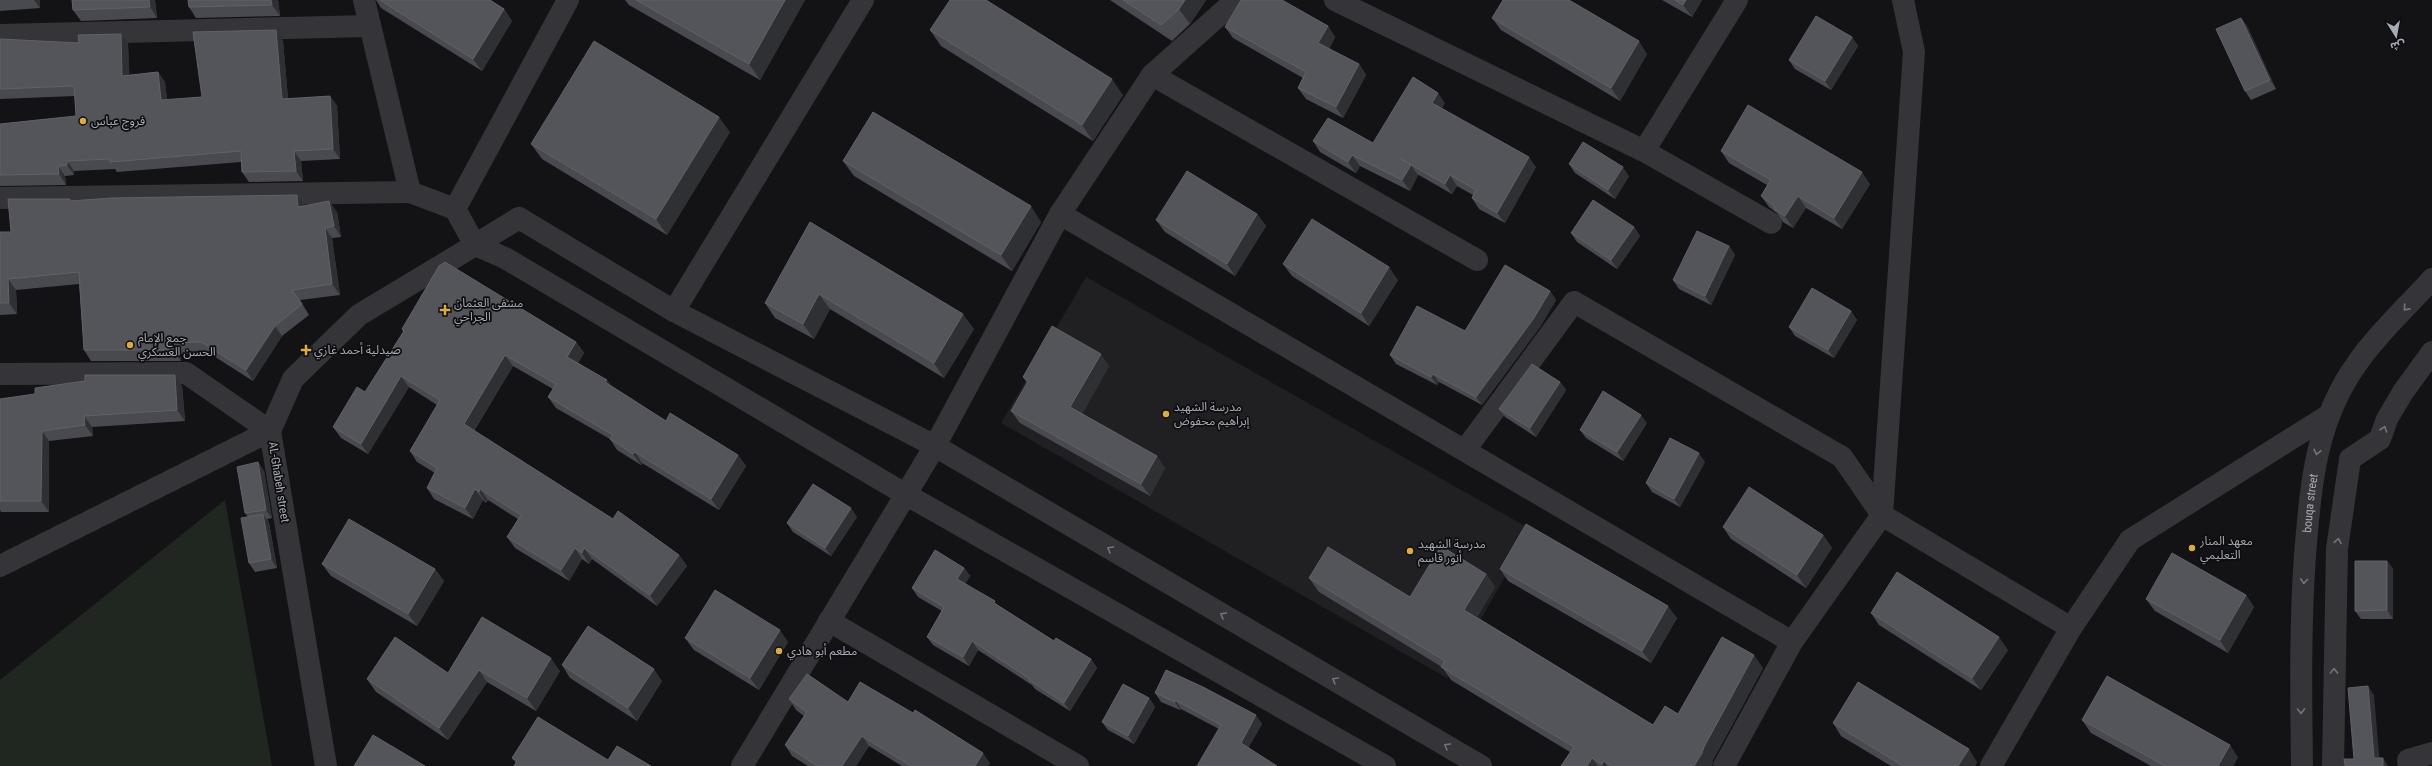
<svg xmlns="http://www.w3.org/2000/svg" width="2432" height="766" font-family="'Roboto Condensed','Noto Sans Arabic',sans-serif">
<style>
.built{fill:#201f22}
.green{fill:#202721}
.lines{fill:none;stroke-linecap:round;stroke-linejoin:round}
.minor{stroke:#353539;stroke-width:22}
.wall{fill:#494a50}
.shaded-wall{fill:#2f3034}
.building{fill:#53555a;stroke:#606268}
.oneway{stroke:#73757d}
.poi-dot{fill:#ddab43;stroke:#0e0e10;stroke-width:1.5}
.labels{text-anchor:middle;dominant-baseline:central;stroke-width:3.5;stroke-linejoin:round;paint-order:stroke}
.poi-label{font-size:12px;fill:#a6aab4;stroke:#0e0e10;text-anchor:start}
.street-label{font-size:12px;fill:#a6aab4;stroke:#0e0e10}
</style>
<rect width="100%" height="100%" fill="#131315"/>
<!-- built -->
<path class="built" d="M 1086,277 L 1532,530 L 1447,678 L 1001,423 Z"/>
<!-- green -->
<path class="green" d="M 225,500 L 272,766 L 0,766 L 0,680 Z"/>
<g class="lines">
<!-- minor -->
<g class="minor">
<path d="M 1335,0 L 1644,151 L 1771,223"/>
<path d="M 0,35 L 370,26"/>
<path d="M 1152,75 L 1477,260"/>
<path d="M 1644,151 L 1737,0"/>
<path d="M 0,198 L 410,192"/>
<path d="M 455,209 L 568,0"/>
<path d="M 1060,214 L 1792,642"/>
<path d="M 674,311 L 863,0"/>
<path d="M 0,374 L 186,373 L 270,431"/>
<path d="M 1465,450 L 1574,302 L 1842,457 L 1882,515 L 2071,628"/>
<path d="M 0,566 L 270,431"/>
<path d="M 829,621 L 1078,766"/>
<path d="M 326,766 L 270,431 L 293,379 L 359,315 L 475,245 L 455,209 L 410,192 L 364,0"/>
<path d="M 742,766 L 935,446 L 1060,214 L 1152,75 L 1236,0"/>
<path d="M 1385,766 L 905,494 L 505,258 L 475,245 L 519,218 L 674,311 L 935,446 L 1481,766"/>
<path d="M 1724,766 L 1792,642 L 1882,515 L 1914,52 L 1903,0"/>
<path d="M 1991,766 L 2071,628 L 2130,540 L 2329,415"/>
<path id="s1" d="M 2302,766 C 2301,695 2300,625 2305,555 C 2311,485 2315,421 2358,362 C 2379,332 2408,306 2432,279"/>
<path d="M 2333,766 L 2337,549 L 2350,459 L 2380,439 L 2387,419 L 2403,392 L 2432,352"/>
<path d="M 2409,766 L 2408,760 L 2432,753"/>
</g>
</g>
<!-- wall -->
<path class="wall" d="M 0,0 L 40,0 L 40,8 L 0,11 Z
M 72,0 L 155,0 L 157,18 L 81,21 L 73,10 Z
M 188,0 L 278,0 L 280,16 L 196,18 L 189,7 Z
M 376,0 L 490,0 L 504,9 L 512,21 L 482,71 L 381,8 Z
M 625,0 L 805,0 L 760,80 L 629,5 Z
M 1110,0 L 1206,0 L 1190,24 L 1172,41 Z
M 1662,0 L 1702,0 L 1692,17 Z
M 1492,18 L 1647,54 L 1620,101 L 1501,30 Z
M 2241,18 L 2247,26 L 2276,89 L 2251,100 L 2245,91 Z
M 1328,26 L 1335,37 L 1329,49 L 1359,64 L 1366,75 L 1343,118 L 1306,99 L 1298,88 L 1303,78 L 1233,38 L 1225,27 Z
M 930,30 L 1123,95 L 1093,141 L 941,46 Z
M 121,34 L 128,44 L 129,75 L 158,72 L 165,82 L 167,100 L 202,97 L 283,41 L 288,99 L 330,96 L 337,106 L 340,159 L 301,161 L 303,181 L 249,182 L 242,172 L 241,162 L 117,172 L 115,169 L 74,171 L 74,175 L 65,176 L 66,185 L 0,186 L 0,124 L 76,116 L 75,96 L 0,99 L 0,39 L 79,43 Z
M 1852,37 L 1858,46 L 1831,90 L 1795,69 L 1789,60 Z
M 1445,103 L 1442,108 L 1536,167 L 1505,223 L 1479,209 L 1472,198 L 1473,195 L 1457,186 L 1452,194 L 1417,174 L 1418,175 L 1410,191 L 1360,166 L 1356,173 L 1320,152 L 1313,141 L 1373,143 Z
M 730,132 L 667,235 L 542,159 L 531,144 Z
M 1721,151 L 1870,184 L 1842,229 L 1806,208 L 1793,228 L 1783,222 L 1777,213 L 1769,207 L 1761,196 L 1767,185 L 1729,163 Z
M 843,161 L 1041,222 L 1012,271 L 854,176 Z
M 1569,164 L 1629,176 L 1615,199 L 1575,173 Z
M 71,201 L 305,206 L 337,212 L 341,237 L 332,238 L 340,295 L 300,300 L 309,315 L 282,336 L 253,381 L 209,353 L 180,354 L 181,361 L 91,361 L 84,350 L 79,284 L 16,290 L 17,314 L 0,315 L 0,232 L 11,232 Z
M 1257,214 L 1266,226 L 1235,276 L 1165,232 L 1156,220 Z
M 810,222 L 974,329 L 944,378 L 830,309 L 814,339 L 775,318 L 765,303 Z
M 1634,227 L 1640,236 L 1617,269 L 1577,242 L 1571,233 Z
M 1729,246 L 1735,255 L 1711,305 L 1679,289 L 1673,280 Z
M 1283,264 L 1398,280 L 1369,326 L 1292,276 Z
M 1550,291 L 1556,300 L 1540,327 L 1482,405 L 1439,382 L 1437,385 L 1396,364 L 1390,355 L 1465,331 Z
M 1851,311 L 1857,320 L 1834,358 L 1795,336 L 1789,327 Z
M 402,329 L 576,342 L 584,353 L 578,363 L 607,380 L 611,386 L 666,421 L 738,455 L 746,466 L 719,510 L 642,463 L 641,465 L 617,450 L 610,439 L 556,408 L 548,397 L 553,389 L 513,366 L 474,431 L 613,519 L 679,555 L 687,566 L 657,606 L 592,559 L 589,564 L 582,559 L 569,581 L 515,548 L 507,537 L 518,519 L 488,500 L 486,503 L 483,500 L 473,519 L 434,499 L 427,488 L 435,473 L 417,462 L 410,451 L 437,405 L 409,387 L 368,454 L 341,438 L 333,427 L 365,392 L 403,332 Z
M 1109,366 L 1082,414 L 1165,468 L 1150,496 L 1020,423 L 1011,411 L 1027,383 L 1023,377 Z
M 1560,382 L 1566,390 L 1536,437 L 1505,417 L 1499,409 Z
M 182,386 L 185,421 L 92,427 L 93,436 L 49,441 L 49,512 L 1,512 L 0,510 L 0,399 Z
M 1647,423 L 1623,461 L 1586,438 L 1580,430 Z
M 258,462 L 264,471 L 272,518 L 267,519 L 269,523 L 277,568 L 255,572 L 249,563 L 248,517 L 245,513 Z
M 1705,462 L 1680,507 L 1652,492 L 1646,483 Z
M 857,517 L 831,556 L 793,532 L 787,523 Z
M 1723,527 L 1823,535 L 1832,548 L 1806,588 L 1731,539 Z
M 2387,561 L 2393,569 L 2393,619 L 2361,619 L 2355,611 Z
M 322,564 L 435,569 L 444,581 L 417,626 L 331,576 Z
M 964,568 L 970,576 L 965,584 L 1054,641 L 1091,659 L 1097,668 L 1070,711 L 1035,689 L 1032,685 L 978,650 L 969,666 L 933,645 L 927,637 L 942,611 L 918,597 L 912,588 Z
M 1500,569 L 1677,618 L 1651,663 L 1508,581 Z
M 1486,574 L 1495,587 L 1477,617 L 1653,725 L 1678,714 L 1763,668 L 1713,760 L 1712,766 L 1561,766 L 1570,752 L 1451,680 L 1442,667 L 1319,592 L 1309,578 L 1410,597 Z
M 2246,595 L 2254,607 L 2228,653 L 2155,611 L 2146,599 Z
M 1871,613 L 2008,650 L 1981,690 L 1879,625 Z
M 482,617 L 560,671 L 536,711 L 487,682 L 448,740 L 376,692 L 367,679 L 448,673 Z
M 685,638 L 788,642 L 759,690 L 694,650 Z
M 562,665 L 662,681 L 637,721 L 570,678 Z
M 1155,693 L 1262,724 L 1248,748 L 1219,729 L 1181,709 L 1180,710 L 1161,702 Z
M 1149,698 L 1155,707 L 1134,744 L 1108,730 L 1102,722 Z
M 789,699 L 848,702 L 990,763 L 988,766 L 902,766 L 869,746 L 856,766 L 808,766 L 792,756 L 785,745 L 804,716 L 796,710 Z
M 2082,720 L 2238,757 L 2233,766 L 2151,766 L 2091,733 Z
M 1833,723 L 1977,762 L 1975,766 L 1891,766 L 1841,736 Z
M 512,758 L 608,760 L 516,763 Z"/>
<!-- shaded-wall -->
<path class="shaded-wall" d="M 34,0 L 40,0 L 40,8 Z
M 149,0 L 155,0 L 157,18 L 150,7 Z
M 271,0 L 278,0 L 280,16 L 272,5 Z
M 785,0 L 805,0 L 760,80 L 749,64 Z
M 1185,0 L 1206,0 L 1190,24 L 1179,9 Z
M 1686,0 L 1702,0 L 1692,17 L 1683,5 Z
M 504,9 L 512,21 L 482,71 L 473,59 Z
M 2241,18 L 2247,26 L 2276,89 L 2270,80 Z
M 1328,26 L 1335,37 L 1326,54 L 1318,43 Z
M 276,30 L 283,41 L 289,109 L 282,99 Z
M 121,34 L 128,44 L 130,86 L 122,76 Z
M 1852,37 L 1858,46 L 1831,90 L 1825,81 Z
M 1639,41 L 1647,54 L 1620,101 L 1611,88 Z
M 1359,64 L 1366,75 L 1343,118 L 1336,107 Z
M 158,72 L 165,82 L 168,110 L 161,100 Z
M 1112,79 L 1123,95 L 1093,141 L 1082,125 Z
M 1438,93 L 1445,103 L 1439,113 L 1432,103 Z
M 330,96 L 337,106 L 340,159 L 333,149 Z
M 719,117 L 730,132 L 667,235 L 656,219 Z
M 294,151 L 301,161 L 303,181 L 296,171 Z
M 1352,155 L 1360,166 L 1356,173 L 1348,162 Z
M 1529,157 L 1536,167 L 1505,223 L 1497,213 Z
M 67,161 L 74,171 L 74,175 L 67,165 Z
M 1411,165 L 1418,175 L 1410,191 L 1402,180 Z
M 58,166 L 65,176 L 66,185 L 59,174 Z
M 1623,167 L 1629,176 L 1615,199 L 1608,190 Z
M 1862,172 L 1870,184 L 1842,229 L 1834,218 Z
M 1450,175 L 1457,186 L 1452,194 L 1445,184 Z
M 297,195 L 305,206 L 298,207 Z
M 1798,196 L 1806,208 L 1793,228 L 1785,216 Z
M 329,201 L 337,212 L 341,237 L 334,226 Z
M 1031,206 L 1041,222 L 1012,271 L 1001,255 Z
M 1257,214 L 1266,226 L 1235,276 L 1227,264 Z
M 1634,227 L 1640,236 L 1617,269 L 1611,260 Z
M 325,228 L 332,238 L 340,295 L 332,284 Z
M 1729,246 L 1735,255 L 1711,305 L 1705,296 Z
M 1389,267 L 1398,280 L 1369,326 L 1361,313 Z
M 8,279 L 16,290 L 17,314 L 9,303 Z
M 1550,291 L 1556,300 L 1540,327 L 1482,405 L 1476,397 Z
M 819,294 L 830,309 L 814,339 L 803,324 Z
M 1851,311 L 1857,320 L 1834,358 L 1828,350 Z
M 963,314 L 974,329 L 944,378 L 934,363 Z
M 275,326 L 282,336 L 253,381 L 246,370 Z
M 576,342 L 584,353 L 575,368 L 567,357 Z
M 173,343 L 180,354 L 181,361 L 173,350 Z
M 1101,354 L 1109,366 L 1079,420 L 1070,407 Z
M 505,355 L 513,366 L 471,435 L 464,424 Z
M 1433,374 L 1439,382 L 1437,385 L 1431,377 Z
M 175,375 L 182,386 L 185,421 L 177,410 Z
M 401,376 L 409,387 L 368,454 L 361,444 Z
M 607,380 L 614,391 L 605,382 Z
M 1560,382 L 1566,390 L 1536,437 L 1530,428 Z
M 1641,415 L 1647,423 L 1623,461 L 1617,452 Z
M 84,416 L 92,427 L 93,436 L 85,425 Z
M 42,431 L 49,441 L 49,512 L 41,501 Z
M 635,452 L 642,463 L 641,465 L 633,454 Z
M 1699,453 L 1705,462 L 1680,507 L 1674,499 Z
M 738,455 L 746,466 L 719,510 L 711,499 Z
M 1157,456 L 1165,468 L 1150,496 L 1141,484 Z
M 258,462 L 264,471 L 272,518 L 266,510 Z
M 475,489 L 483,500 L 473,519 L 465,508 Z
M 480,489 L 488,500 L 486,503 L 479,492 Z
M 851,508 L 857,517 L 831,556 L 825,548 Z
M 263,514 L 269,523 L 277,568 L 271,559 Z
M 1823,535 L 1832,548 L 1806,588 L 1797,575 Z
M 575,548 L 582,559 L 569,581 L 561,570 Z
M 584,548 L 592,559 L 589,564 L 582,553 Z
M 679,555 L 687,566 L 657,606 L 650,595 Z
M 2387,561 L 2393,569 L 2393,619 L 2387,610 Z
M 964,568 L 970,576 L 963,588 L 957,579 Z
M 435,569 L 444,581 L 417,626 L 408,614 Z
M 1486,574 L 1495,587 L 1473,623 L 1464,610 Z
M 2246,595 L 2254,607 L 2228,653 L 2220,640 Z
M 1668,606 L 1677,618 L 1651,663 L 1642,651 Z
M 780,630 L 788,642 L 759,690 L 750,678 Z
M 1999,637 L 2008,650 L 1981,690 L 1972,678 Z
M 972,641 L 978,650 L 969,666 L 963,657 Z
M 1754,655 L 1763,668 L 1713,760 L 1712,766 L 1694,766 L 1704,747 Z
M 551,658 L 560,671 L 536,711 L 527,698 Z
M 1091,659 L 1097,668 L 1070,711 L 1064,703 Z
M 654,669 L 662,681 L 637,721 L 628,708 Z
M 479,670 L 487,682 L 448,740 L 439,728 Z
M 2368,686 L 2374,695 L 2380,766 L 2374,758 Z
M 1149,698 L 1155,707 L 1134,744 L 1128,736 Z
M 1175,700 L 1181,709 L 1180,710 L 1175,702 Z
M 1256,715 L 1262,724 L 1246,751 L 1241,743 Z
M 862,736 L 869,746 L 856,766 L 842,766 Z
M 2230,745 L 2238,757 L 2233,766 L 2218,766 Z
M 1969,749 L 1977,762 L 1975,766 L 1958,766 Z
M 983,753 L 990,763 L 988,766 L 975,766 Z
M 1592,758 L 1598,766 L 1587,766 Z
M 2383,758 L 2388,766 L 2383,766 Z
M 1604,761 L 1607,766 L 1603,766 L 1602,764 Z"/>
<!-- building -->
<path class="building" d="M 72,0 L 149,0 L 150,7 L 73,10 Z
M 188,0 L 271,0 L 272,5 L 189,7 Z
M 380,0 L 490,0 L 504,9 L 473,59 Z
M 636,0 L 785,0 L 749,64 Z
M 950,0 L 986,0 L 1112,79 L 1082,125 L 930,30 Z
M 1123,0 L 1185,0 L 1179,9 L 1161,25 Z
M 1241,0 L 1282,0 L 1328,26 L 1318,43 L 1359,64 L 1336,107 L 1298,88 L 1306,72 L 1225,27 Z
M 1503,0 L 1569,0 L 1639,41 L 1611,88 L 1492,18 Z
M 1675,0 L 1686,0 L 1683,5 Z
M 1816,16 L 1852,37 L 1825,81 L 1789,60 Z
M 2241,18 L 2270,80 L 2245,91 L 2216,29 Z
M 276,30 L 282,99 L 330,96 L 333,149 L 294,151 L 296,171 L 242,172 L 241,151 L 110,162 L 110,159 L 67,161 L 67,165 L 58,166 L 59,174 L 0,175 L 0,124 L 76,116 L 74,86 L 0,89 L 0,39 L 79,43 L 78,35 L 121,34 L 122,76 L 158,72 L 161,100 L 202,97 L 193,32 Z
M 594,41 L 719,117 L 656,219 L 531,144 Z
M 1413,77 L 1438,93 L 1432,103 L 1529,157 L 1497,213 L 1472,198 L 1476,190 L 1450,175 L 1445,184 L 1401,159 L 1411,165 L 1402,180 L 1352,155 L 1348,162 L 1313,141 L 1328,118 L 1373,143 Z
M 1748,105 L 1862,172 L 1834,218 L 1798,196 L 1785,216 L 1775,210 L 1773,205 L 1761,196 L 1771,180 L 1721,151 Z
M 873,112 L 1031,206 L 1001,255 L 843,161 Z
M 1583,142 L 1623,167 L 1608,190 L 1569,164 Z
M 1187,171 L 1257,214 L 1227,264 L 1156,220 Z
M 297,195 L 298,207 L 329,201 L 334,226 L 325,228 L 332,284 L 292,290 L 302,304 L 275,326 L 246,370 L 201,342 L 173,343 L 173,350 L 84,350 L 79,272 L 8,279 L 9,303 L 0,303 L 0,232 L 11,232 L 8,199 L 70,199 L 70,201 L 112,198 Z
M 1593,200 L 1634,227 L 1611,260 L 1571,233 Z
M 1312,219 L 1389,267 L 1361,313 L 1283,264 Z
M 810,222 L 963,314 L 934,363 L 819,294 L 803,324 L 765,303 Z
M 1697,231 L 1729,246 L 1705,296 L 1673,280 Z
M 445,262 L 576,342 L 567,357 L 607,380 L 605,382 L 666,421 L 670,413 L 738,455 L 711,499 L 635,452 L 633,454 L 610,439 L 613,435 L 548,397 L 556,384 L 505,355 L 464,424 L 613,519 L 618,511 L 679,555 L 650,595 L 584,548 L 582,553 L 575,548 L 561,570 L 507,537 L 521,515 L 480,489 L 479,492 L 475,489 L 465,508 L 427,488 L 437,468 L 410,451 L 440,400 L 401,376 L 361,444 L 333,427 L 357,387 L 365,392 L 404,331 L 402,329 L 439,266 Z
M 1505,265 L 1550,291 L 1534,318 L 1476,397 L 1433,374 L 1431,377 L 1390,355 L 1417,306 L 1465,331 Z
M 1812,288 L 1851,311 L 1828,350 L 1789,327 Z
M 1052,326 L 1101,354 L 1070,407 L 1157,456 L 1141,484 L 1011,411 L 1028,381 L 1023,377 Z
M 1532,364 L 1560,382 L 1530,428 L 1499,409 Z
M 85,375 L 175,375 L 177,410 L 84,416 L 85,425 L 42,431 L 41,501 L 0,501 L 0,399 L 35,394 L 35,388 L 85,381 Z
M 1603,391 L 1641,415 L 1617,452 L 1580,430 Z
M 1670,438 L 1699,453 L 1674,499 L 1646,483 Z
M 258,462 L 266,510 L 245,513 L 237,467 Z
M 813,484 L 851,508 L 825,548 L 787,523 Z
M 1749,487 L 1823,535 L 1797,575 L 1723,527 Z
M 263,514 L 271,559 L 249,563 L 241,518 Z
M 349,519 L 435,569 L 408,614 L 322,564 Z
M 1526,524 L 1668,606 L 1642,651 L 1500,569 Z
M 1441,546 L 1486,574 L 1464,610 L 1653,725 L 1665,706 L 1678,714 L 1722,637 L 1754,655 L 1704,747 L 1702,753 L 1694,766 L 1612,766 L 1604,761 L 1602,764 L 1592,758 L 1587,766 L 1561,766 L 1574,747 L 1441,667 L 1445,661 L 1309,578 L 1328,547 L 1410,597 Z
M 935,550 L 964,568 L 957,579 L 995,601 L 994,603 L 1054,641 L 1056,638 L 1091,659 L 1064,703 L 1029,680 L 1030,679 L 972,641 L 963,657 L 927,637 L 944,607 L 912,588 Z
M 2172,553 L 2246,595 L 2220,640 L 2146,599 Z
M 2355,561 L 2387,561 L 2387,610 L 2355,611 Z
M 1897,572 L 1999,637 L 1972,678 L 1871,613 Z
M 715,590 L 780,630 L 750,678 L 685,638 Z
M 482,617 L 551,658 L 527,698 L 479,670 L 439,728 L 367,679 L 395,637 L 448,673 Z
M 588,626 L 654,669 L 628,708 L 562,665 Z
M 1166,670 L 1203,687 L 1256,715 L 1241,743 L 1277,766 L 1197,766 L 1221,725 L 1175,700 L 1175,702 L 1155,693 Z
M 807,674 L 848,702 L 860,682 L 913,713 L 915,710 L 983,753 L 975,766 L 911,766 L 862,736 L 842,766 L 817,766 L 785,745 L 807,712 L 789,699 Z
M 2107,676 L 2230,745 L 2218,766 L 2165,766 L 2082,720 Z
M 1858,682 L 1969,749 L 1958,766 L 1903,766 L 1833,723 Z
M 1123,684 L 1149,698 L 1128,736 L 1102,722 Z
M 2368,686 L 2374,758 L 2383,758 L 2383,766 L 2345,766 L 2344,759 L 2354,759 L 2348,688 Z
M 538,717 L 608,760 L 617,746 L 651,766 L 514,766 L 517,761 L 512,758 Z
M 373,735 L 425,766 L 354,766 Z"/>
<!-- one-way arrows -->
<defs><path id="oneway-chevron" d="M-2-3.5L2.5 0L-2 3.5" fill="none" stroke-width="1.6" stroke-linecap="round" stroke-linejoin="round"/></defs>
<g class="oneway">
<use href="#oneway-chevron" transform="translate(2406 308) rotate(132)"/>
<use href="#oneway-chevron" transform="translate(2384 429) rotate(-71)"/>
<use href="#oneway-chevron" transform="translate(2317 452) rotate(103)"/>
<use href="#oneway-chevron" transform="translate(2338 541) rotate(-81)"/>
<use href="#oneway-chevron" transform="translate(1110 549) rotate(-150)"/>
<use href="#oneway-chevron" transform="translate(2304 581) rotate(94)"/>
<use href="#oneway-chevron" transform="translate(1223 615) rotate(-150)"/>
<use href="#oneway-chevron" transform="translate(2334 671) rotate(-89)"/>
<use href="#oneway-chevron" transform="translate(1335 680) rotate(-150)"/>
<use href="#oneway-chevron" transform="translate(2301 711) rotate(89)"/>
<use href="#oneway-chevron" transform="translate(1447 746) rotate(-150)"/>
</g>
<!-- markers -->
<g class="poi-dot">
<circle cx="83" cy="121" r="4"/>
<path d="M443 304h4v4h4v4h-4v4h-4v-4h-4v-4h4z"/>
<circle cx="130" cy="345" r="4"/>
<path d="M304 344h4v4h4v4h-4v4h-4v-4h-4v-4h4z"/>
<circle cx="1166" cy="414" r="4"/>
<circle cx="2192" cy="548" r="4"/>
<circle cx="1410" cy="551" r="4"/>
<circle cx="779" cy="651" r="4"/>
</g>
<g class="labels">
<!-- poi labels -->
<g class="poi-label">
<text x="91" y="121">فروج عباس</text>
<text x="454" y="303">مشفى العثمان<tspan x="454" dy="14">الجراحي</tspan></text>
<text x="138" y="338">جمع الإمام<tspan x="138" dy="14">الحسن العسكري</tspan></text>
<text x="314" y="350">صيدلية أحمد غازي</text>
<text x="1174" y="407">مدرسة الشهيد<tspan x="1174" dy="14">إبراهيم محفوض</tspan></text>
<text x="2200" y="541">معهد المنار<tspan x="2200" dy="14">التعليمي</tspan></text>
<text x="1418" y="544">مدرسة الشهيد<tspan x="1418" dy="14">أنور قاسم</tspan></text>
<text x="787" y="651">مطعم أبو هادي</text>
</g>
<!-- street labels -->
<g class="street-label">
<text transform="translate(279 482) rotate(81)">AL-Ghabeh street</text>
<text stroke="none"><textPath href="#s1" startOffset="263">bouqa street</textPath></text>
</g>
</g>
<!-- north arrow -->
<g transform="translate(2396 36) rotate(169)" stroke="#0e0e10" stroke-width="3" paint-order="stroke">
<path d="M0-3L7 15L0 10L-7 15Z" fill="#a6aab4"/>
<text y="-6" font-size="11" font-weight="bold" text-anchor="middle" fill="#a6aab4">ش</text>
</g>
</svg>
